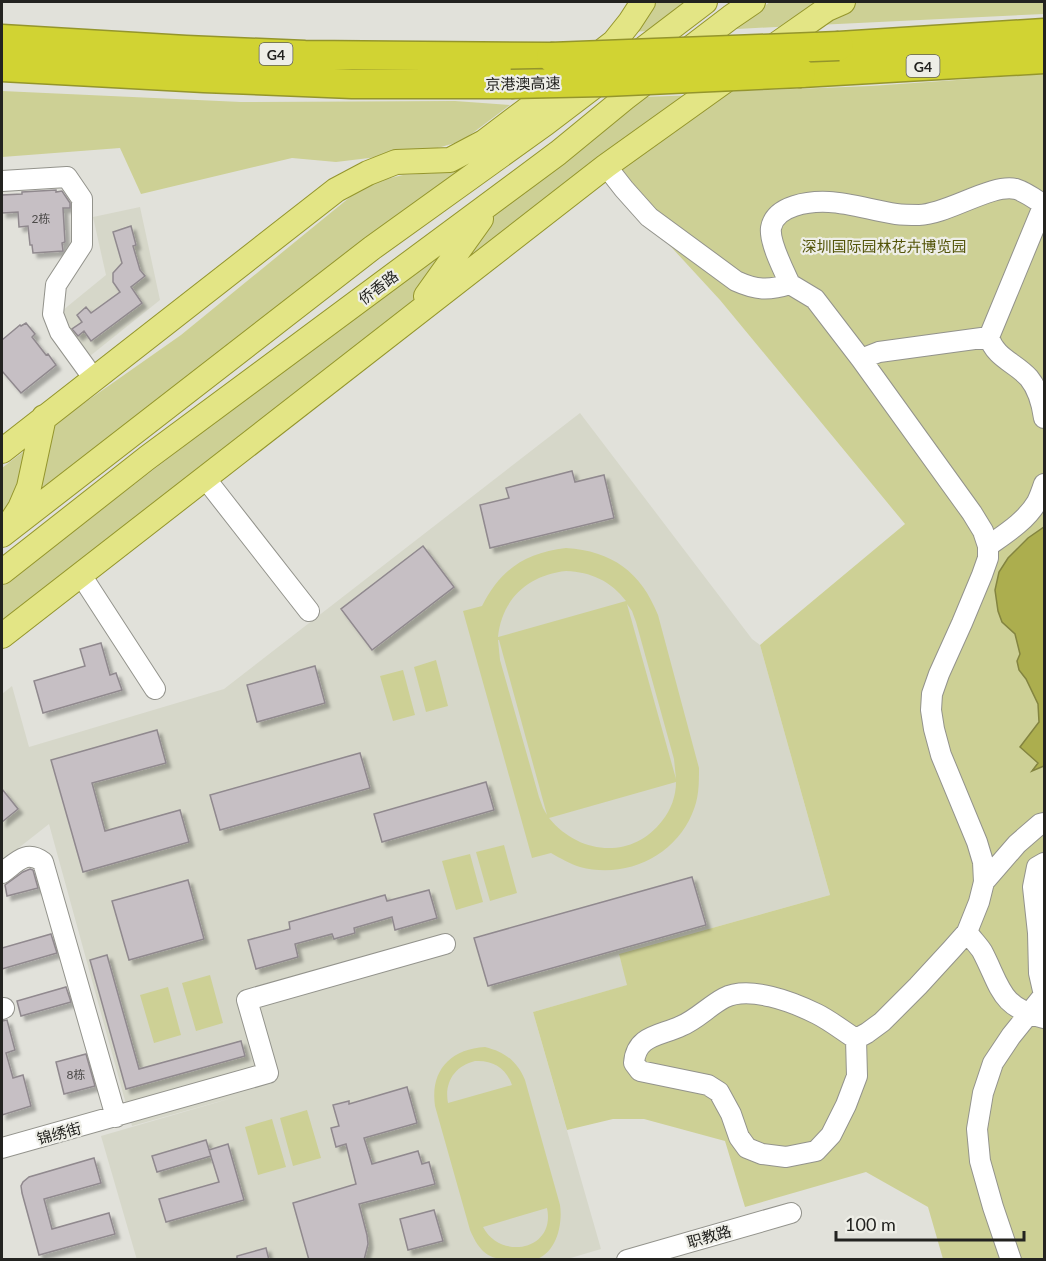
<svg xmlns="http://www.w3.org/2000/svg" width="1046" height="1261" font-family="Lato,'Noto Sans SC',sans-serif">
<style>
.built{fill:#d6d7c9}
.green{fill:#cdd095;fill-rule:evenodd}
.water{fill:#acae4e;stroke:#838440;stroke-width:1.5}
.building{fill:#c6bfc4;stroke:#90898e;stroke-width:1.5;filter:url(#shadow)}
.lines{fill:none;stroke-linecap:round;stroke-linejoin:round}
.minor-casing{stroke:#93938c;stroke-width:22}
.major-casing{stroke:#94952c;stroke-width:26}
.highway-casing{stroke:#94952c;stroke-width:31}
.minor{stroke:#fff;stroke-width:20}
.major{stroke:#e3e585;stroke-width:24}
.highway{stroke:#d1d333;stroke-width:28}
.highway-bridge-casing{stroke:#94952c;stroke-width:31;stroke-linecap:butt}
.highway-bridge{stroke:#d1d333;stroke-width:28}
.labels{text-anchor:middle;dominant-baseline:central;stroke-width:4.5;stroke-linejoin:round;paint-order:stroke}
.number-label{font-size:12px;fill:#4c4a49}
.shield{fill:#eeeee7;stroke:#60605c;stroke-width:1.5}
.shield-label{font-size:14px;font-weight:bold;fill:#232320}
.street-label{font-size:15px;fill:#232320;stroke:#eeeee7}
.park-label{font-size:15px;fill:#54550a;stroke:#eeeee7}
</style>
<defs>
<filter id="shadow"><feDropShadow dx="4.5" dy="4.5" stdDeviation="1.5" flood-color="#0004"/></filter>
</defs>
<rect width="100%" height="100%" fill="#e1e1da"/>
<!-- built -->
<path class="built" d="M 140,207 L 160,300 L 90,356 L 57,315 L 106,275 L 93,217 Z
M 580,413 L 752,639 L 760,645 L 830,895 L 619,954 L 628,985 L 533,1012 L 601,1249 L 564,1260 L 137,1260 L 101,1136 L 249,1093 L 132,1126 L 49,824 L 2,861 L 2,694 L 12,686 L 29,747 L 224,689 Z"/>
<!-- green -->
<path class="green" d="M 650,2 L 690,2 L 649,31 L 629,32 Z
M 770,2 L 833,2 L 795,26 L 737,29 L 737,26 Z
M 857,2 L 1044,2 L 1044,14 L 817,25 L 836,12 Z
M 1044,74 L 1044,1259 L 943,1259 L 928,1207 L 866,1172 L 745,1207 L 725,1141 L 644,1119 L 613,1119 L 567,1130 L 533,1012 L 627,985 L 619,954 L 830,895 L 760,645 L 905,524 L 720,300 L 604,174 L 719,92 L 871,86 Z
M 2,91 L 241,102 L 455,101 L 510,105 L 462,141 L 427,151 L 336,162 L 292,158 L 141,194 L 120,148 L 2,157 Z
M 699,95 L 451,273 L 502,206 L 642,97 Z
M 550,99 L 558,99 L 30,503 C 44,476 50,457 50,427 L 181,335 L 366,184 L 403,175 L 452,172 Z
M 458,236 L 404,323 L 14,619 L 2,618 L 2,586 Z
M 28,448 L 21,486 L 2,521 L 2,468 Z
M 566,548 C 612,551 641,572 658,615 L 699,768 C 699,784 699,799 692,814 C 674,857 625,879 580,867 C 570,864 560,858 551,853 L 532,858 L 463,611 L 482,606 C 501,569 525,553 566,548 ZM 566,571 C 591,572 611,581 626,601 L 498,637 C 502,598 529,575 566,571 ZM 627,604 L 632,611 L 636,622 L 674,759 L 676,779 ZM 498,640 L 499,640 L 547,815 L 543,808 L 539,797 L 500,660 ZM 676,782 C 676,796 671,810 662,821 C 632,860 579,855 549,818 Z
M 436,660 L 448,706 L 426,712 L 414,667 Z
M 403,670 L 415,715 L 393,721 L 380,676 Z
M 504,845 L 517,893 L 490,901 L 476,852 Z
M 470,854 L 483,902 L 456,910 L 442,861 Z
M 210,975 L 223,1023 L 196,1031 L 182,983 Z
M 168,987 L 181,1035 L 154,1043 L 140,995 Z
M 485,1047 C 505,1052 517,1061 525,1080 L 560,1205 C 563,1225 556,1255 533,1260 C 527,1261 519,1260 513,1260 C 489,1260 480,1253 470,1230 L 435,1106 C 430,1071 450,1049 485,1047 ZM 475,1061 C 493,1060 506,1068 512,1085 L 448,1103 C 444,1082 455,1066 475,1061 ZM 547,1208 C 556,1250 501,1261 483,1227 Z
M 307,1110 L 321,1158 L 293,1166 L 280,1118 Z
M 272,1119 L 286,1167 L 258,1175 L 245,1127 Z"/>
<!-- water -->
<path class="water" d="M 1044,527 L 1044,766 L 1032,771 L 1038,763 L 1020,747 L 1039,722 L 1038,704 L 1026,679 L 1019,670 L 1017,661 L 1020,654 L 1015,634 L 1002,622 L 998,611 L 995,590 L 999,572 L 1008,558 L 1028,538 Z"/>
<!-- building -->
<path class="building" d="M 56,190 L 56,192 L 62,191 L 70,203 L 70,208 L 63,208 L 65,242 L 62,243 L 63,251 L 33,253 L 32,245 L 30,245 L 28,226 L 19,227 L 18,212 L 2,213 L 2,195 L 22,194 L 22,192 Z
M 131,226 L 136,245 L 133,246 L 140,270 L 145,276 L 131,287 L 142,303 L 91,341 L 84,331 L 78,336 L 72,329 L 82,322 L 77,315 L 86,307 L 91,313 L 120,292 L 113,282 L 113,273 L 122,263 L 113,232 Z
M 26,323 L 35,334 L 32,337 L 46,355 L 48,354 L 56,365 L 21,393 L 2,371 L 2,340 L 20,325 L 21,326 Z
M 572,471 L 575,482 L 604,475 L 614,518 L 490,548 L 480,505 L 509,498 L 506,488 Z
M 423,546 L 454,587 L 372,650 L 341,609 Z
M 101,643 L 110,675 L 116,673 L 122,690 L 43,713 L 34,681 L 85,666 L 80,649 Z
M 315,666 L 325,703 L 257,722 L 247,685 Z
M 157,730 L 166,763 L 92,783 L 105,831 L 180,810 L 189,842 L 83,872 L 51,760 Z
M 360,753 L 370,788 L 220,830 L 210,795 Z
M 486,782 L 494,810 L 382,842 L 374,814 Z
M 2,789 L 18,809 L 2,822 Z
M 30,869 L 33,870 L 38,888 L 7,896 L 5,885 L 23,872 Z
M 692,877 L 706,925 L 488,986 L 474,938 Z
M 188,880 L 204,939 L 129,960 L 112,901 Z
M 429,890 L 437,918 L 395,930 L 392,917 L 354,928 L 355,933 L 334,939 L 332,934 L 295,944 L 298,957 L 256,969 L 248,940 L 290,929 L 289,922 L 385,895 L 387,901 Z
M 51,934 L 57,953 L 2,969 L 2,948 Z
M 107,955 L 139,1069 L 241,1041 L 245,1056 L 126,1089 L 90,960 Z
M 66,987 L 71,1002 L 21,1016 L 17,1001 Z
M 7,1020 L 15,1050 L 6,1053 L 13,1078 L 23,1075 L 31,1106 L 2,1115 L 2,1021 Z
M 86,1054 L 95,1086 L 64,1094 L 56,1062 Z
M 407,1087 L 417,1123 L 364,1138 L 372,1164 L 418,1151 L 422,1164 L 429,1162 L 435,1184 L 359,1204 L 367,1235 L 368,1244 L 364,1260 L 309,1260 L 293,1203 L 356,1184 L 346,1144 L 336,1147 L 331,1128 L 339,1126 L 333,1105 L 349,1101 L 349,1104 Z
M 206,1140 L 211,1156 L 157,1172 L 152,1156 Z
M 228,1144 L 244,1200 L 166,1222 L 159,1199 L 219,1182 L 209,1150 Z
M 94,1158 L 101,1183 L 44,1199 L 52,1229 L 109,1213 L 115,1234 L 39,1255 L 22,1193 L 21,1186 L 23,1182 L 29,1177 Z
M 434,1210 L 443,1241 L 408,1250 L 400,1219 Z
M 266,1248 L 269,1260 L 237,1260 L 237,1256 Z"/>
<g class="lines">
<!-- minor casing -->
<g class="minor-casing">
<path id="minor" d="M 606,166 L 624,189 L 649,217 L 736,281 C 756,290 768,291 790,284 L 815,299 L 861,359 L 972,513 L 983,531 L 988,546 L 988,558 L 982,575 L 962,623 L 939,674 L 932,694 L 931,710 L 934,729 L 941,755 L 977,842 L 983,862 L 984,882 L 979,902 L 967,932 L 952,949 L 918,986 L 882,1022 L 867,1033 L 856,1039 C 843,1031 831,1021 817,1014 C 793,1002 749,985 724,998 C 709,1006 696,1020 681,1026 C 660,1036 636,1035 634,1063 L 640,1071 L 708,1085 L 719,1092 L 731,1114 L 739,1137 L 747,1148 L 762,1154 L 786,1157 L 816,1151 L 831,1135 L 846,1105 L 857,1076 L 856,1039
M 2,181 L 67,177 L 82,199 L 82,245 L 56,285 L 53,314 L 60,332 L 94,379
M 1044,204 L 989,337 C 995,358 1016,363 1029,378 C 1038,389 1042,404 1044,418
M 790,284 C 784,271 769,242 771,228 C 775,205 810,201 829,202 C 851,203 874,211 896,214 C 904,215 912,215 919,215 C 948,214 992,183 1016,189 C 1026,192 1035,199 1044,205
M 861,359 L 879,352 L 989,337
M 205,478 L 309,611
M 988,546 C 1005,534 1026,521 1037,502 C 1040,496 1042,490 1044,484
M 81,575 L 155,689
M 2,873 C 16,863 26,849 43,862 L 116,1117
M 984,882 L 1017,844 L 1040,824 L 1044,823
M 967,932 C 972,939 978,945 982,951 C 1001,987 999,1007 1044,1018
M 2,1009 L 4,1008
M 2,1148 L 268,1073 L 247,1000 L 445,944
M 627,1260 L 791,1213
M 1011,1260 L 993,1207 L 980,1161 L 977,1129 L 983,1093 L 993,1063 L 1011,1036 L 1044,995 L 1039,973 L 1038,933 L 1033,887 L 1037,867 L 1044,863"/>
</g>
<!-- major casing -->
<g class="major-casing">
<path id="major" d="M 767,51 L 827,9 L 843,2
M 426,296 L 481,219
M 2,451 L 336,190 L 368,173 L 396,162 L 450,160 L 484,142 L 525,111 L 614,42 L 630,22 L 643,2
M 9,525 L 20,508 L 29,487 L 44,417
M 2,535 L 372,248 L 546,123 L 705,2
M 2,572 L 147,458 L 558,153 L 625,98 L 731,17 L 753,2
M 2,636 L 606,166 L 736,73"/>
</g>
<!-- highway casing -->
<g class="highway-casing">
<path id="highway" d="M 2,39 L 186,50 L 305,55 L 551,57
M 839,46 L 1044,33
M 2,67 L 204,78 L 352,84 L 511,84
M 801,73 L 1044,59"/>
</g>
<!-- minor -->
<use href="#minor" class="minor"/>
<!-- major -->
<use href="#major" class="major"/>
<!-- highway -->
<use href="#highway" class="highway"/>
<!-- highway-bridge casing -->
<g class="highway-bridge-casing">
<path id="highway-bridge" d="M 551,57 L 839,46
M 511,84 L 605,82 L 801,73"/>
</g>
<!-- highway-bridge -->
<use href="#highway-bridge" class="highway-bridge"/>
</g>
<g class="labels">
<!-- number labels -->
<g class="number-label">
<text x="41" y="218">2栋</text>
<text x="76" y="1074">8栋</text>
</g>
<!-- shield labels -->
<g class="shield">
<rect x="259.5" y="43" width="33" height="22" rx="4.5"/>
<rect x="906.5" y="55" width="33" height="22" rx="4.5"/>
</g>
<g class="shield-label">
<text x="276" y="54">G4</text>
<text x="923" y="66">G4</text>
</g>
<!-- street labels -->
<g class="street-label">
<text transform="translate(523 83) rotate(-1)">京港澳高速</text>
<text transform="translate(378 287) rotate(-37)">侨香路</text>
<text transform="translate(59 1133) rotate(-15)">锦绣街</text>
<text transform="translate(709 1236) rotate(-16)">职教路</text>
</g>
<!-- park labels -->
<g class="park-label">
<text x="884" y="246">深圳国际园林花卉博览园</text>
</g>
</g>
<!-- border -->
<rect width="1046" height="1261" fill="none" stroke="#232320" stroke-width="6"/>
<!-- scale -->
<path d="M836 1231v9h188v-9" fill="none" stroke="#232320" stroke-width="3"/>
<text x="845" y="1231" font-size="18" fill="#232320" stroke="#eeeee7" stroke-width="4.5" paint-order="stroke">100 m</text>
</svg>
